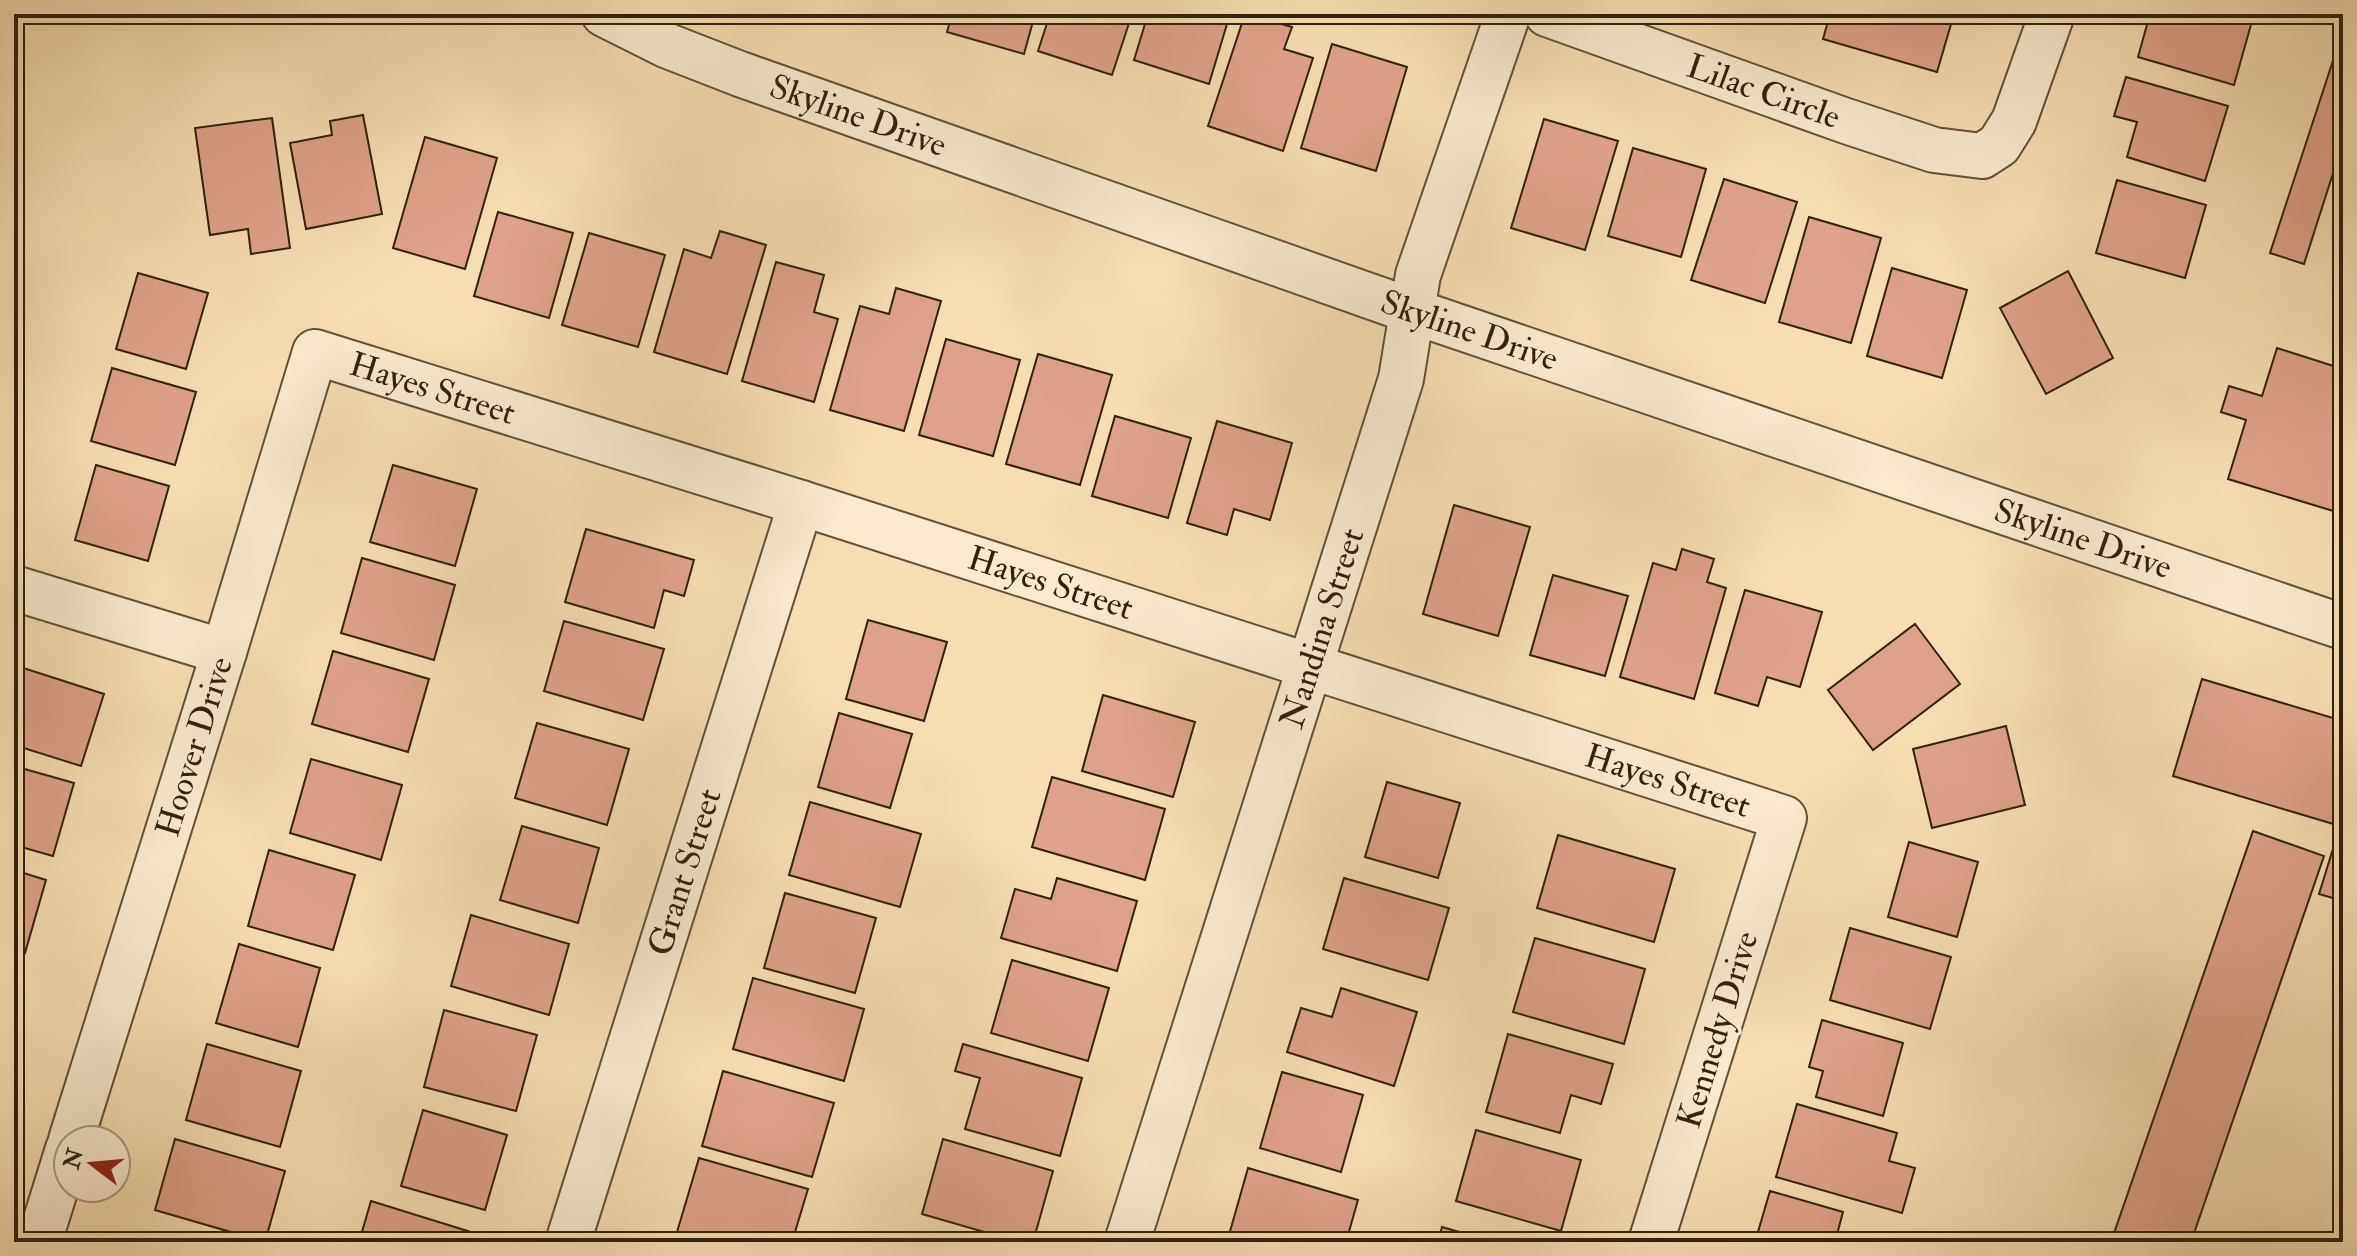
<svg xmlns="http://www.w3.org/2000/svg" width="2357" height="1256" font-family="'IM FELL Double Pica',serif">
<style>
.building{fill:#dea28a;stroke:#30210e;stroke-width:2}
.lines{fill:none;stroke-linecap:round;stroke-linejoin:round}
.minor-casing{stroke:#625037;stroke-width:48}
.minor{stroke:#fae9cd;stroke-width:44}
.labels{text-anchor:middle;dominant-baseline:central;stroke-width:7;stroke-linejoin:round;paint-order:stroke}
.street-label{font-size:34px;fill:#30210e;stroke:#fae9cd}
</style>
<rect width="100%" height="100%" fill="#f8ddb2"/>
<filter id="stains"><feTurbulence type="fractalNoise" baseFrequency=".0025" numOctaves="4"/><feColorMatrix values="0 0 0 0 .2 0 0 0 0 .09 0 0 0 0 .02 0 0 0 .5 -.17"/></filter>
<radialGradient id="worn" r=".72"><stop offset=".6" stop-color="#630" stop-opacity="0"/><stop offset="1" stop-color="#630" stop-opacity=".3"/></radialGradient>
<!-- building -->
<path class="building" d="M 952,14 L 1035,14 L 1024,54 L 947,32 Z
M 1050,14 L 1132,14 L 1112,75 L 1038,51 Z
M 1148,14 L 1230,14 L 1209,84 L 1134,60 Z
M 1245,14 L 1292,27 L 1284,49 L 1313,58 L 1283,151 L 1208,126 Z
M 1830,14 L 1954,14 L 1937,72 L 1823,39 Z
M 2150,14 L 2254,14 L 2234,85 L 2138,57 Z
M 2343,30 L 2343,142 L 2304,264 L 2270,253 Z
M 1332,44 L 1407,67 L 1376,171 L 1301,148 Z
M 2126,77 L 2228,106 L 2205,181 L 2127,157 L 2137,122 L 2114,116 Z
M 363,115 L 382,214 L 306,229 L 290,143 L 332,135 L 330,121 Z
M 272,118 L 290,248 L 251,254 L 248,229 L 210,235 L 195,128 Z
M 1544,119 L 1618,141 L 1585,250 L 1511,228 Z
M 425,137 L 497,158 L 465,269 L 393,248 Z
M 1633,148 L 1706,169 L 1681,257 L 1608,236 Z
M 1724,179 L 1797,202 L 1765,303 L 1691,280 Z
M 2117,180 L 2206,205 L 2185,278 L 2096,253 Z
M 498,212 L 573,233 L 549,318 L 474,296 Z
M 1809,217 L 1881,238 L 1851,343 L 1779,322 Z
M 720,231 L 766,245 L 727,374 L 654,352 L 684,249 L 711,258 Z
M 589,233 L 665,255 L 638,347 L 562,325 Z
M 776,262 L 824,275 L 814,312 L 838,319 L 814,402 L 742,381 Z
M 1892,268 L 1967,290 L 1942,378 L 1867,356 Z
M 2068,271 L 2113,358 L 2046,394 L 2000,308 Z
M 138,273 L 208,293 L 186,369 L 116,349 Z
M 896,288 L 941,301 L 904,431 L 830,410 L 860,306 L 889,314 Z
M 946,339 L 1020,360 L 993,456 L 919,435 Z
M 2277,348 L 2343,369 L 2343,514 L 2228,479 L 2246,420 L 2221,412 L 2229,386 L 2262,396 Z
M 1038,354 L 1112,375 L 1080,485 L 1006,464 Z
M 112,368 L 196,392 L 175,465 L 91,441 Z
M 1115,416 L 1191,438 L 1168,518 L 1092,496 Z
M 1217,421 L 1292,443 L 1270,520 L 1234,509 L 1227,535 L 1187,523 Z
M 96,465 L 169,486 L 148,561 L 75,540 Z
M 393,465 L 477,489 L 455,566 L 370,542 Z
M 1454,505 L 1530,527 L 1498,636 L 1423,614 Z
M 586,529 L 694,560 L 684,596 L 664,590 L 654,628 L 565,602 Z
M 1682,549 L 1714,559 L 1707,582 L 1726,588 L 1694,699 L 1620,677 L 1653,563 L 1676,570 Z
M 362,558 L 455,585 L 434,660 L 341,633 Z
M 1553,575 L 1628,596 L 1605,676 L 1530,655 Z
M 1745,590 L 1822,612 L 1800,687 L 1767,677 L 1758,706 L 1715,693 Z
M 868,620 L 947,642 L 924,721 L 846,699 Z
M 564,621 L 664,649 L 643,720 L 544,691 Z
M 1915,624 L 1960,684 L 1873,750 L 1828,690 Z
M 333,651 L 429,679 L 408,752 L 312,724 Z
M 14,665 L 104,694 L 81,766 L 14,745 Z
M 2202,679 L 2343,721 L 2343,901 L 2319,894 L 2340,826 L 2173,776 Z
M 1103,695 L 1195,722 L 1173,797 L 1082,771 Z
M 839,713 L 912,734 L 890,808 L 818,787 Z
M 537,723 L 629,749 L 607,825 L 515,798 Z
M 2006,726 L 2025,805 L 1932,828 L 1913,749 Z
M 311,759 L 402,785 L 381,860 L 290,833 Z
M 14,766 L 74,783 L 53,856 L 14,845 Z
M 1052,777 L 1165,809 L 1145,880 L 1032,847 Z
M 1387,782 L 1460,803 L 1438,878 L 1365,857 Z
M 810,802 L 921,834 L 900,907 L 789,875 Z
M 522,826 L 599,848 L 578,923 L 500,900 Z
M 2253,831 L 2324,856 L 2191,1242 L 2111,1242 Z
M 1558,835 L 1675,869 L 1654,942 L 1537,908 Z
M 1909,842 L 1978,862 L 1957,937 L 1888,917 Z
M 269,850 L 355,875 L 333,950 L 248,926 Z
M 14,870 L 46,880 L 25,953 L 14,949 Z
M 1057,878 L 1137,901 L 1117,971 L 1001,938 L 1015,889 L 1051,899 Z
M 1344,878 L 1449,908 L 1428,980 L 1323,949 Z
M 785,893 L 876,918 L 855,993 L 764,968 Z
M 471,915 L 569,944 L 549,1015 L 451,986 Z
M 1850,928 L 1951,957 L 1930,1029 L 1830,1000 Z
M 1535,938 L 1645,969 L 1624,1044 L 1513,1012 Z
M 239,944 L 320,968 L 298,1047 L 216,1023 Z
M 1012,960 L 1109,988 L 1088,1061 L 991,1033 Z
M 753,978 L 864,1009 L 844,1081 L 733,1049 Z
M 1341,988 L 1417,1012 L 1394,1086 L 1287,1052 L 1301,1008 L 1332,1017 Z
M 444,1010 L 537,1035 L 516,1111 L 424,1087 Z
M 1822,1020 L 1903,1043 L 1883,1116 L 1816,1097 L 1823,1071 L 1809,1067 Z
M 1508,1034 L 1613,1064 L 1601,1104 L 1571,1095 L 1560,1133 L 1486,1112 Z
M 207,1044 L 301,1071 L 280,1147 L 186,1120 Z
M 963,1044 L 1082,1078 L 1060,1156 L 965,1129 L 980,1078 L 955,1071 Z
M 723,1071 L 834,1103 L 812,1177 L 702,1146 Z
M 1282,1072 L 1363,1095 L 1341,1172 L 1260,1148 Z
M 1797,1104 L 1897,1133 L 1889,1161 L 1915,1168 L 1902,1213 L 1776,1177 Z
M 423,1110 L 507,1135 L 485,1210 L 401,1186 Z
M 1476,1130 L 1581,1160 L 1561,1231 L 1456,1201 Z
M 175,1139 L 285,1171 L 265,1242 L 155,1210 Z
M 943,1139 L 1053,1171 L 1033,1242 L 1019,1242 L 922,1214 Z
M 699,1158 L 808,1189 L 792,1242 L 711,1242 L 677,1232 Z
M 1248,1168 L 1358,1200 L 1346,1242 L 1227,1242 Z
M 1770,1191 L 1843,1212 L 1835,1242 L 1755,1242 Z
M 371,1201 L 474,1233 L 471,1242 L 359,1242 Z
M 1442,1227 L 1494,1242 L 1438,1242 Z
M 919,1232 L 954,1242 L 917,1242 Z"/>
<g class="lines">
<!-- minor casing -->
<g class="minor-casing">
<g id="minor">
<path id="s1" d="M 604,14 L 668,46 L 740,74 L 1412,311 L 2343,627"/>
<path id="s2" d="M 1547,14 L 1846,121 L 1934,150 L 1982,156 L 1999,145 L 2014,121 L 2052,14"/>
<path d="M 14,588 L 224,652"/>
<path id="s3" d="M 71,1140 L 224,652 L 315,352 L 801,503 L 1784,818 L 1651,1242"/>
<path d="M 39,1242 L 68,1149"/>
<path id="s4" d="M 568,1242 L 801,503"/>
<path id="s5" d="M 1127,1242 L 1401,379 L 1418,275 L 1508,14"/>
</g>
</g>
<!-- minor -->
<use href="#minor" class="minor"/>
</g>
<g class="labels">
<!-- street labels -->
<g class="street-label">
<text stroke="none"><textPath href="#s2" startOffset="230">Lilac Circle</textPath></text>
<text stroke="none"><textPath href="#s1" startOffset="274">Skyline Drive</textPath></text>
<text stroke="none"><textPath href="#s1" startOffset="922">Skyline Drive</textPath></text>
<text stroke="none"><textPath href="#s3" startOffset="948">Hayes Street</textPath></text>
<text stroke="none"><textPath href="#s1" startOffset="1570">Skyline Drive</textPath></text>
<text stroke="none"><textPath href="#s3" startOffset="1596">Hayes Street</textPath></text>
<text stroke="none"><textPath href="#s5" startOffset="644">Nandina Street</textPath></text>
<text stroke="none"><textPath href="#s3" startOffset="412">Hoover Drive</textPath></text>
<text stroke="none"><textPath href="#s3" startOffset="2244">Hayes Street</textPath></text>
<text stroke="none"><textPath href="#s4" startOffset="388">Grant Street</textPath></text>
<text transform="translate(1718 1030) rotate(-73)">Kennedy Drive</text>
</g>
</g>
<!-- margin -->
<rect width="2357" height="1256" fill="none" stroke="#f8ddb2" stroke-width="48"/>
<rect x="16" y="16" width="2325" height="1224" fill="none" stroke="#30210e" stroke-width="4"/>
<rect x="24" y="24" width="2309" height="1208" fill="none" stroke="#30210e" stroke-width="2"/>
<!-- north arrow -->
<g transform="translate(92 1164) rotate(286)"><circle r="38" fill="#fae9cd" stroke="#a99981" stroke-width="2"/>
<path d="M0-6L14 30L0 20L-14 30Z" fill="#8f2418"/>
<text y="-12" font-size="22" font-weight="bold" text-anchor="middle" fill="#30210e">N</text>
</g>
<rect width="100%" height="100%" filter="url(#stains)"/>
<rect width="100%" height="100%" fill="url(#worn)"/>
</svg>
